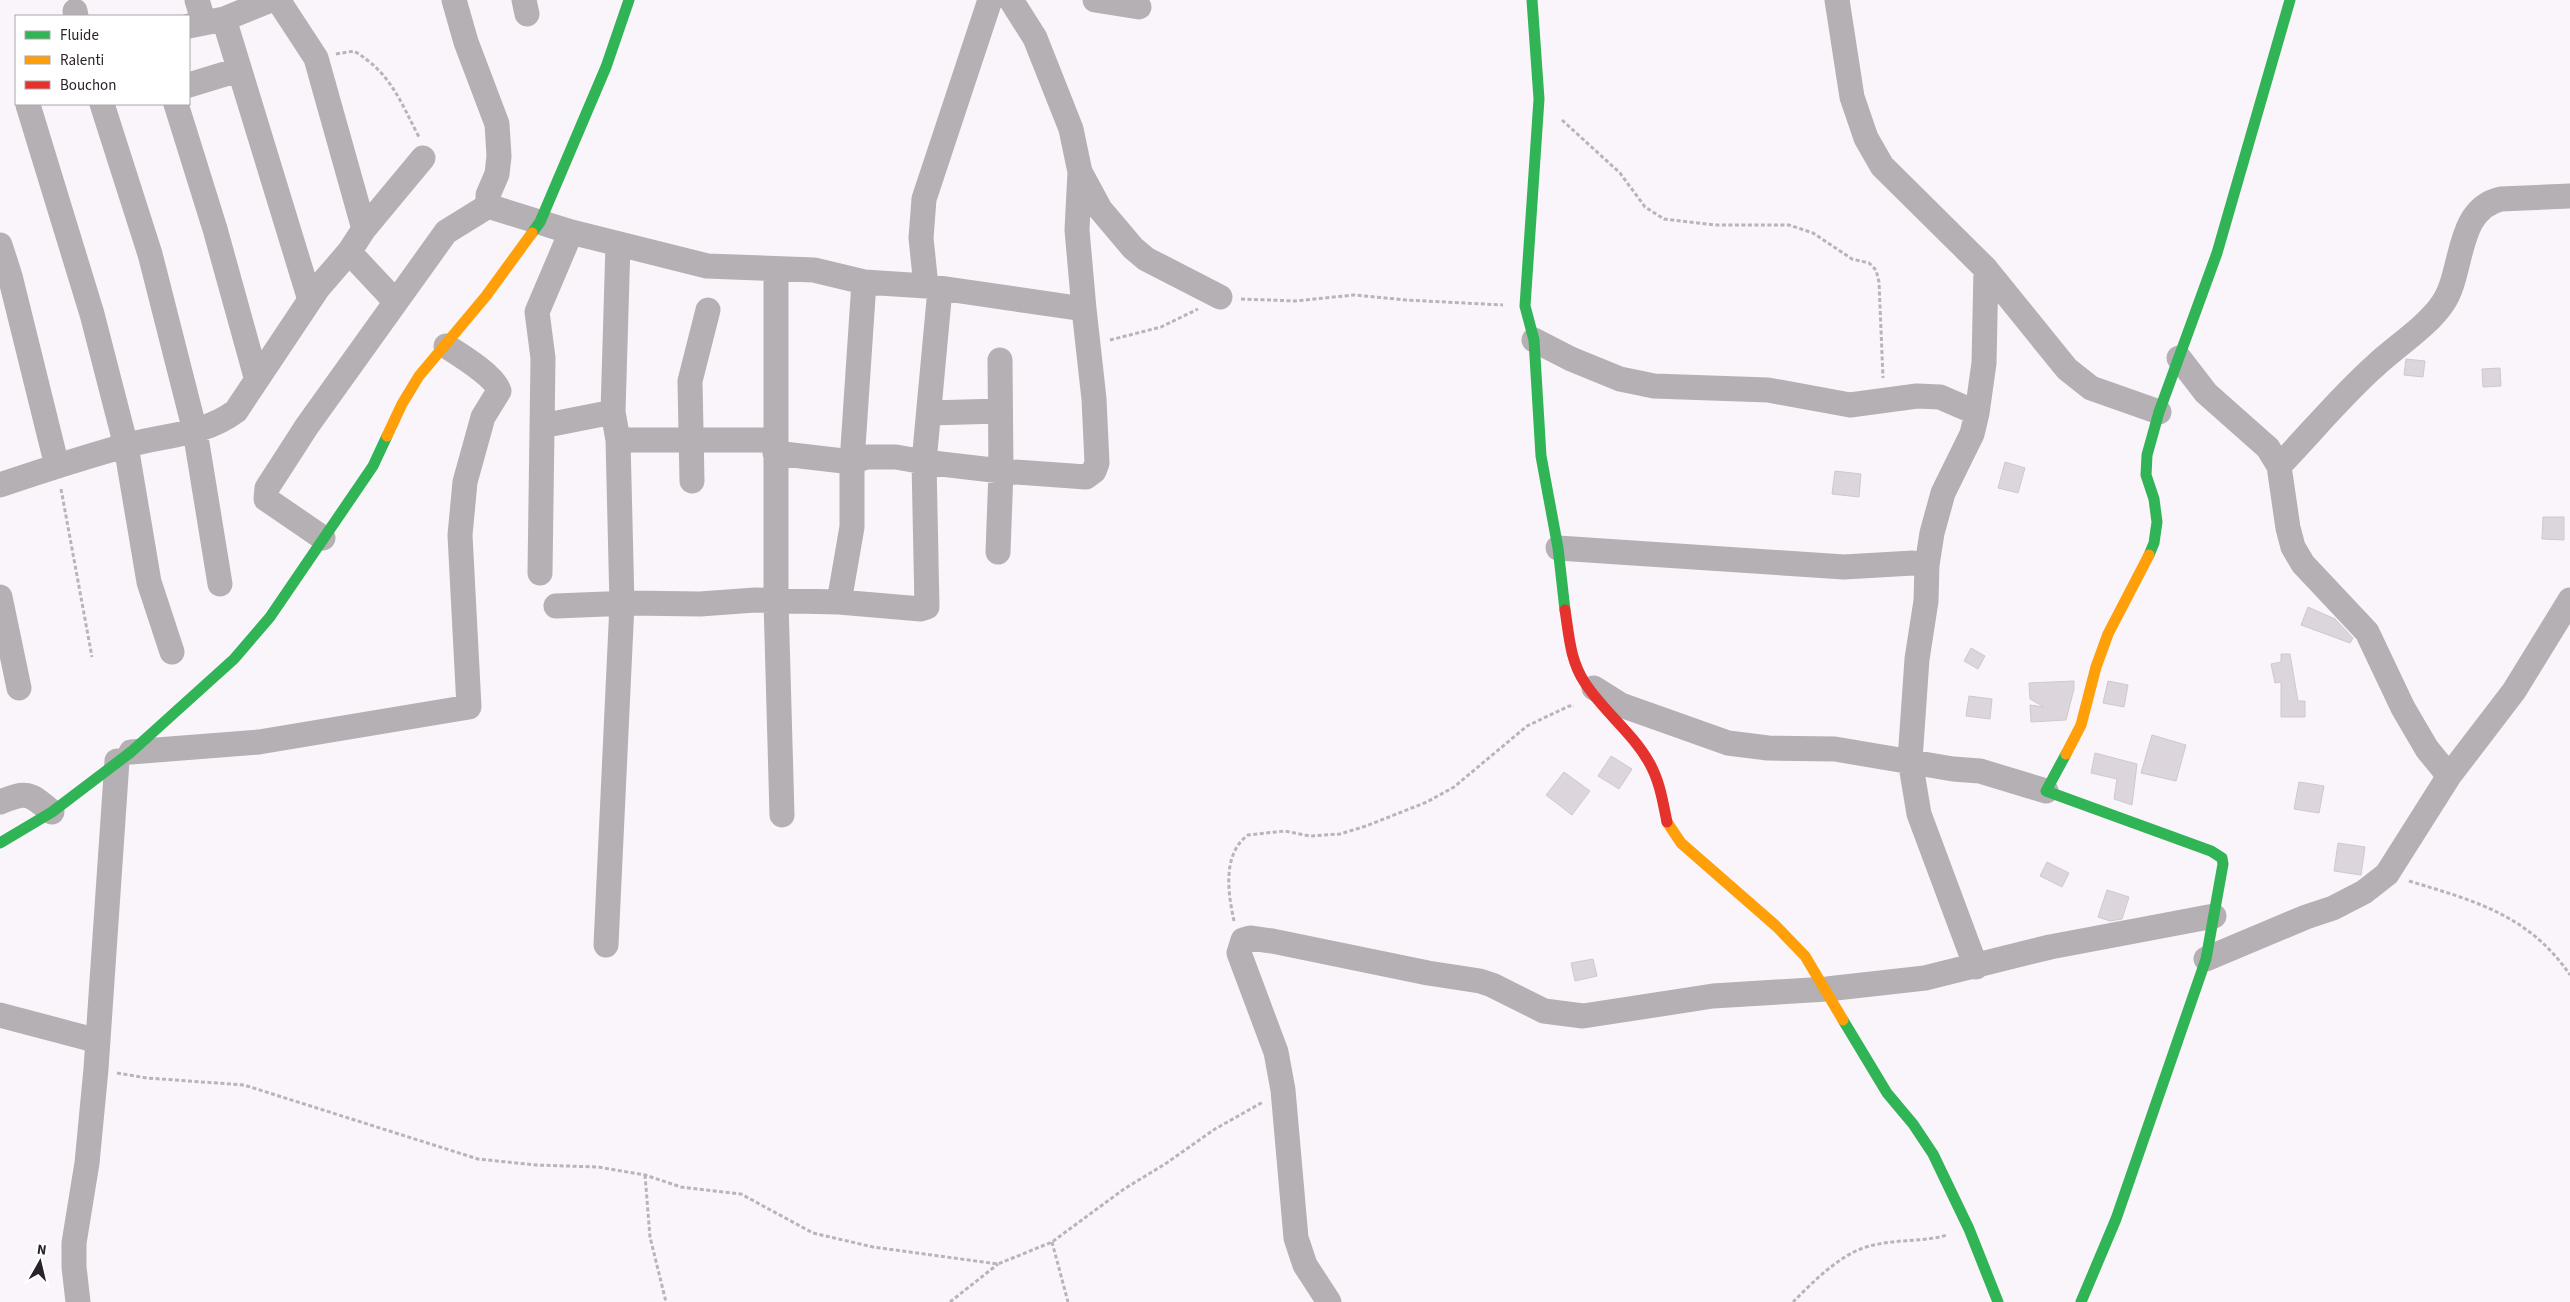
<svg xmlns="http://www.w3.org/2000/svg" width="2570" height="1302" font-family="'Source Sans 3',sans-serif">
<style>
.building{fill:#ddd5dc;stroke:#d0c8d0}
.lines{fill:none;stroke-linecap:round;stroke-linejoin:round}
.path{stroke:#b9b4b9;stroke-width:3;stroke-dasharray:4 2.5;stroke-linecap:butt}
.street{stroke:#b4b0b3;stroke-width:25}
.fast{stroke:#30b455;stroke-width:11}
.slow{stroke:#ff9f0a;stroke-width:11}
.jam{stroke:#e5322d;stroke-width:11}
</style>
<rect width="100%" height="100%" fill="#faf5fa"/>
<!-- building -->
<path class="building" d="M 2406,359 L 2425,361 L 2423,377 L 2404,375 Z
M 2500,368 L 2501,386 L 2483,387 L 2482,369 Z
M 2005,462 L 2025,468 L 2018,493 L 1998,488 Z
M 1835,471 L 1861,474 L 1859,497 L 1832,494 Z
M 2543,517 L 2564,517 L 2564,540 L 2542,539 Z
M 2308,607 L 2335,619 L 2353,638 L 2350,643 L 2301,625 Z
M 1971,648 L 1985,656 L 1978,669 L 1964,661 Z
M 2281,654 L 2290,654 L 2298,701 L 2305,701 L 2305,717 L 2281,717 L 2281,682 L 2275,683 L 2271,664 L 2281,662 Z
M 2074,681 L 2074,689 L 2066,720 L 2031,722 L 2030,705 L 2044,707 L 2030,699 L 2029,683 Z
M 2108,681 L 2128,685 L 2124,707 L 2103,703 Z
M 1969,696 L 1992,699 L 1990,719 L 1966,716 Z
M 2152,735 L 2186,745 L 2176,781 L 2141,773 Z
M 2095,753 L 2137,764 L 2132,805 L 2114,799 L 2117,779 L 2091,773 Z
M 1611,756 L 1632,769 L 1619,789 L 1598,776 Z
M 1564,772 L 1590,791 L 1572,815 L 1546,795 Z
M 2299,782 L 2324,786 L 2319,813 L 2294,809 Z
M 2338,843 L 2365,847 L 2361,875 L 2334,871 Z
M 2047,862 L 2069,873 L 2062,887 L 2040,876 Z
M 2107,890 L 2129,897 L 2122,919 L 2110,921 L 2098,917 Z
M 1593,959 L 1597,976 L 1575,981 L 1571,963 Z"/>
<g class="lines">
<!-- path -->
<path class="path" d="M 336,54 L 354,51 C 391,73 400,101 419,137
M 1562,120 L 1620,173 L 1645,207 L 1664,219 L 1715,225 L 1789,225 L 1813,233 L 1852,259 L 1869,263 L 1876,270 L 1879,282 L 1883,378
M 1241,299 L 1295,301 L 1354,295 L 1406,300 L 1503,305
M 1110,340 L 1161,327 L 1198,309
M 61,489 L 92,657
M 2409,881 C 2475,901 2529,915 2570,975
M 1234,921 C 1228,893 1222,854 1248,835 L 1285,831 L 1310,836 L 1340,834 L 1366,826 L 1427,802 L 1454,787 L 1527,726 L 1569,706 L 1574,706
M 117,1073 L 147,1078 L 244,1085 L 478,1159 L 536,1165 L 598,1167 L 645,1175 L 681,1187 L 741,1194 L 813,1233 L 873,1247 L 998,1264 L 1052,1242 L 1124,1189 L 1165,1164 L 1215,1129 L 1263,1102
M 645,1175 L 650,1237 L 666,1302
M 1052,1242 L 1068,1302
M 950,1302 L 998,1264
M 1793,1302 C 1815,1280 1843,1251 1874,1245 C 1898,1239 1924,1242 1947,1235"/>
<!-- street -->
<path class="street" d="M 197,0 L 204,23
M 278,0 L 316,58 L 364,229 L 349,252 L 395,301
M 454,0 L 466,42 L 497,124 L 499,156 L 497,174 L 488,195 L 488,206 L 571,232 L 707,266 L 814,270 L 864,282 L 926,286 L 1084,309 L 1077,230 L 1080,172
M 524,0 L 527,14
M 1011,0 L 1035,38 L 1071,129 L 1080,172 L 1100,209 L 1133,248 L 1146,259 L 1220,297
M 1095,0 L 1139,7
M 1837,0 L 1852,97 L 1866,138 L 1882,166 L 1986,269 L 2067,369 L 2091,388 L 2159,412
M 75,11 L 76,16
M 224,19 L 310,300
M 189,26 L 224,19 L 271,0
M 189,85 L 238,70
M 102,104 L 150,254 L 195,431 L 220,584
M 176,104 L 215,229 L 256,377
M 28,105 L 92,314 L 126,446 L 149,582 L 172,652
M 364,229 L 423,158
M 0,245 L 10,276 L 57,466
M 776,269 L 776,601 L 782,815
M 926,286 L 921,238 L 924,199 L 990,0
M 1534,340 L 1571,359 L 1620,379 L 1654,386 L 1768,390 L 1850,405 L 1917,396 L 1940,397 L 1977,413
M 2179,358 L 2206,393 L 2268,448 L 2279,466 L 2288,528 L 2293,547 L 2303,564 L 2367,632 L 2403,708 L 2427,749 L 2449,776
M 929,413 L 1000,411
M 542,426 L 613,412
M 618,440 L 775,440
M 775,453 L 852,462 L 867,457 L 896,457 L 924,462 L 1001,471 L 1086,477 L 1094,471 L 1097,463 L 1094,399 L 1084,309
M 2279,466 C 2311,433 2341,396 2376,365 C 2395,347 2429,325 2443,303 C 2464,273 2455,209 2501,199 L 2570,196
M 692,481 L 690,381 L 708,310
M 0,485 C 41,471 82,458 124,446 C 162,435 203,436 236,411 L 318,288 L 349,252
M 323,538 L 266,499 L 267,488 L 307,426 L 446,232 L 488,206
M 1558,548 L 1844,567 L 1913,563 L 1927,565
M 998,552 L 1001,471 L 1000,360
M 540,573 L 543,358 L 537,312 L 571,232
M 0,597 L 19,688
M 839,602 L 852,527 L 852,462 L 864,282
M 556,606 L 630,603 L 700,604 L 755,600 L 839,602 L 921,609 L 927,607 L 924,462 L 940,289
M 1594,688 L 1621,705 L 1728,743 L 1768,748 L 1835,749 L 1953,769 L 1980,771 L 2046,791
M 131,752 L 259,742 L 469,707 L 460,535 L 465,482 L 483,417 L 499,391 C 495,376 460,355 446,346
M 0,802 C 28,791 29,793 52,812
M 606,945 L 622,604 L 618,440 L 613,412 L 618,244
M 2206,959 L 2306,917 L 2333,908 L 2364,892 L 2387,874 L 2449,776 L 2514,691 L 2570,600
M 1976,967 L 1919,814 L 1910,760 L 1917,659 L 1926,601 L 1927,565 L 1932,533 L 1943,493 L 1972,434 L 1977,413 L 1984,363 L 1986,269
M 0,1015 L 98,1041
M 78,1302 L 74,1267 L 74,1243 L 87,1163 L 96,1069 L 117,761
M 1329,1302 L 1305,1265 L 1296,1238 L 1283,1090 L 1276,1052 L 1239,953 L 1243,940 L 1250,938 L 1272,941 L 1428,973 L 1480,981 L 1492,985 L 1544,1011 L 1583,1016 L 1713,996 L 1827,989 L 1925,978 L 2050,947 L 2214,916"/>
<!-- fast -->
<path class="fast" d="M 1532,0 L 1539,99 L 1525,306 L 1534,340 L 1541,456 L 1558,548 L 1565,610
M 532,233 L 540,222 L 606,67 L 629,0
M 2149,555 L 2154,543 L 2157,522 L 2154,499 L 2146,475 L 2147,455 L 2159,412 L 2217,253 L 2290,0
M 2066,754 L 2046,791 L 2211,851 L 2222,858 L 2223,864 L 2206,959 L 2116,1219 L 2081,1302
M 0,843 L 52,812 L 131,752 L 234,659 L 270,617 L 373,466 L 387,436
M 1843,1020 L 1887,1093 L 1913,1124 L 1933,1154 L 1969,1229 L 1998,1302"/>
<!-- slow -->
<path class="slow" d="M 387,436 L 402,404 L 419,376 L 486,296 L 532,233
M 2066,754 L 2081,725 L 2096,667 L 2108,634 L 2149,555
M 1667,822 L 1681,843 L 1776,926 L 1805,956 L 1843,1020"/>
<!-- jam -->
<path class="jam" d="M 1565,610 C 1569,635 1570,661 1585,683 C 1604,712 1633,733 1650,764 C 1660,782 1663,803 1667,822"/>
</g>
<!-- legend -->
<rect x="15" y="15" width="175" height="90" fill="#ffffff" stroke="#aaa6aa"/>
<rect x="25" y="31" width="25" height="8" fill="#30b455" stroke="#aaa6aa"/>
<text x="60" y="40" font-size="15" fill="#2b212a">Fluide</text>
<rect x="25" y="56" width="25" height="8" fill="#ff9f0a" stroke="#aaa6aa"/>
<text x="60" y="65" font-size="15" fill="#2b212a">Ralenti</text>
<rect x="25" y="81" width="25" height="8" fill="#e5322d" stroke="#aaa6aa"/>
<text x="60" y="90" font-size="15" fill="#2b212a">Bouchon</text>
<!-- north arrow -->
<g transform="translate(40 1262) rotate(8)" stroke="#ffffff" stroke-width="4" paint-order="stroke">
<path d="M0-4L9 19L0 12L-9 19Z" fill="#2b212a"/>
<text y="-8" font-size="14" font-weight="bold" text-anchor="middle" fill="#2b212a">N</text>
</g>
</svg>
